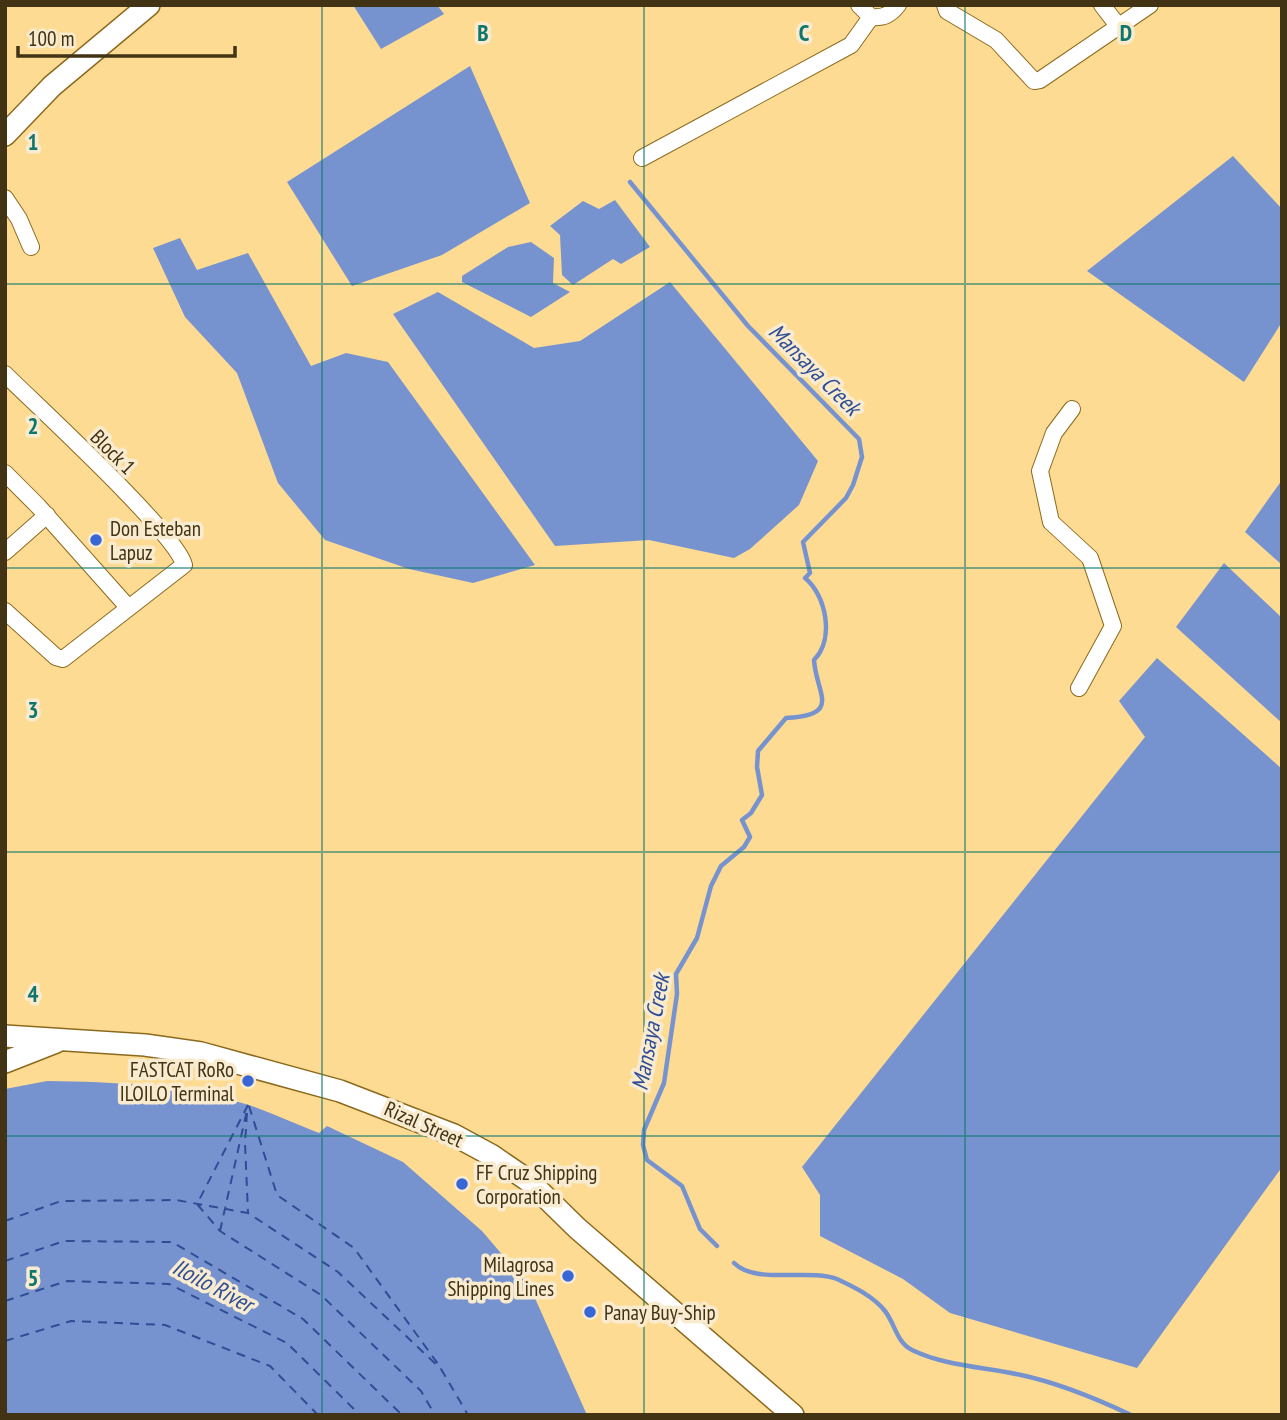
<svg xmlns="http://www.w3.org/2000/svg" width="1287" height="1420" font-family="'PT Sans Narrow',sans-serif">
<style>
.water{fill:#7793cf}
.lines{fill:none;stroke-linecap:round;stroke-linejoin:round}
.stream{stroke:#7793cf;stroke-width:4.5}
.ferry{stroke:#2e4d96;stroke-width:2;stroke-dasharray:9 7;stroke-linecap:butt}
.street-casing{stroke:#8b6a1e;stroke-width:18}
.secondary-casing{stroke:#8b6a1e;stroke-width:24}
.street{stroke:#fff;stroke-width:16}
.secondary{stroke:#fff;stroke-width:21}
.grid{fill:none;stroke:#0f766e;stroke-width:2;stroke-opacity:0.55}
.poi-dot{fill:#3866d7;stroke:#f9ebcf;stroke-width:2.5}
.labels{text-anchor:middle;dominant-baseline:central;stroke-width:7;stroke-linejoin:round;paint-order:stroke}
.street-label{font-size:21px;fill:#413314;stroke:#f9ebcf}
.poi-label{font-size:21px;fill:#413314;stroke:#f9ebcf;text-anchor:start}
.water-label{font-size:23px;font-style:italic;fill:#2e4d96;stroke:#f9ebcf}
.grid-label{font-size:23px;text-anchor:middle;font-weight:bold;fill:#0f766e;stroke:#f9ebcf;stroke-width:7;stroke-linejoin:round;paint-order:stroke}
</style>
<rect width="100%" height="100%" fill="#fedb92"/>
<!-- water -->
<path class="water" d="M 353,5 L 437,5 L 444,14 L 381,49 Z
M 470,66 L 530,203 L 442,255 L 352,286 L 287,182 Z
M 1233,156 L 1282,209 L 1282,322 L 1244,382 L 1087,271 Z
M 615,200 L 650,247 L 621,264 L 613,259 L 573,285 L 562,275 L 560,235 L 550,226 L 583,201 L 599,209 Z
M 180,238 L 197,270 L 248,253 L 311,366 L 346,353 L 388,362 L 535,565 L 473,583 L 409,569 L 325,540 L 278,483 L 237,373 L 185,317 L 153,248 Z
M 531,242 L 554,258 L 553,283 L 570,292 L 531,317 L 462,282 L 462,276 L 508,247 Z
M 670,282 L 818,461 L 799,505 L 750,549 L 734,558 L 649,540 L 555,546 L 393,314 L 438,292 L 534,348 L 580,341 Z
M 1282,480 L 1282,565 L 1245,532 Z
M 1224,563 L 1282,618 L 1282,723 L 1176,627 Z
M 1157,658 L 1282,769 L 1282,1167 L 1137,1368 L 950,1313 L 903,1279 L 820,1236 L 820,1195 L 802,1167 L 1145,737 L 1119,701 Z
M 47,1081 C 115,1082 184,1085 249,1105 C 272,1113 296,1124 319,1133 L 327,1126 L 403,1162 L 482,1231 L 530,1287 L 587,1415 L 5,1415 L 5,1089 Z"/>
<g class="lines">
<!-- stream -->
<path class="stream" d="M 630,182 L 748,326 L 859,439 L 862,457 L 853,485 L 846,498 L 803,542 L 810,573 L 805,578 C 826,595 835,639 814,660 C 816,694 843,715 786,718 L 758,751 L 757,767 L 762,795 L 751,813 L 742,820 L 750,837 L 744,847 L 721,866 L 711,886 L 697,938 L 676,974 L 677,994 L 664,1083 L 644,1130 L 643,1145 L 647,1160 L 682,1186 L 700,1229 L 717,1246
M 734,1263 C 756,1285 809,1268 837,1279 C 854,1287 873,1296 885,1311 C 895,1324 897,1343 912,1350 C 945,1366 985,1367 1021,1375 C 1059,1383 1095,1398 1131,1415"/>
<!-- ferry -->
<path class="ferry" d="M 248,1105 L 197,1204 L 220,1231 L 321,1295 L 421,1391 L 435,1415
M 249,1106 L 277,1195 L 354,1248 L 438,1364
M 247,1113 L 245,1143 L 248,1213
M 5,1221 L 61,1201 L 176,1200 L 248,1213 L 338,1272 L 441,1369
M 220,1231 L 247,1110
M 5,1261 L 64,1241 L 172,1242 L 303,1319 L 402,1415
M 5,1301 L 67,1281 L 169,1284 L 287,1343 L 360,1415
M 5,1341 L 71,1321 L 165,1325 L 270,1366 L 318,1415
M 441,1369 L 468,1415"/>
<!-- street casing -->
<g class="street-casing">
<path id="street" d="M 859,5 L 871,17 C 884,18 890,15 898,5
M 945,5 L 947,11 L 996,40 L 1034,81 L 1040,80 L 1150,5
M 1102,5 L 1119,27
M 642,158 L 851,45 L 871,17
M 5,198 L 19,219 L 31,247
M 5,374 C 35,404 178,535 184,565 L 63,659 L 56,657 L 5,611
M 1072,409 L 1054,433 L 1040,471 L 1051,522 L 1090,558 L 1113,626 L 1079,688
M 5,473 L 38,506 L 127,606
M 5,552 L 47,515"/>
</g>
<!-- secondary casing -->
<g class="secondary-casing">
<path id="secondary" d="M 5,135 L 52,86 L 149,5
M 5,1036 L 145,1045 L 201,1053 L 340,1091 L 454,1135 L 491,1155 L 529,1181 L 577,1228 L 793,1415
M 5,1062 L 56,1042"/>
</g>
<!-- street -->
<use href="#street" class="street"/>
<!-- secondary -->
<use href="#secondary" class="secondary"/>
</g>
<!-- grid -->
<path class="grid" d="M 322,5 L 322,1415M 644,5 L 644,1415M 965,5 L 965,1415M 5,284 L 1282,284M 5,568 L 1282,568M 5,852 L 1282,852M 5,1136 L 1282,1136"/>
<!-- markers -->
<g class="poi-dot">
<circle cx="96" cy="540" r="7"/>
<circle cx="248" cy="1081" r="7"/>
<circle cx="462" cy="1184" r="7"/>
<circle cx="568" cy="1276" r="7"/>
<circle cx="590" cy="1312" r="7"/>
</g>
<g class="labels">
<!-- street labels -->
<g class="street-label">
<text transform="translate(113 452) rotate(45)">Block 1</text>
<text transform="translate(424 1124) rotate(24)">Rizal Street</text>
</g>
<!-- poi labels -->
<g class="poi-label">
<text x="110" y="528">Don Esteban<tspan x="110" dy="24">Lapuz</tspan></text>
<text x="234" y="1069" text-anchor="end">FASTCAT RoRo<tspan x="234" dy="24">ILOILO Terminal</tspan></text>
<text x="476" y="1172">FF Cruz Shipping<tspan x="476" dy="24">Corporation</tspan></text>
<text x="554" y="1264" text-anchor="end">Milagrosa<tspan x="554" dy="24">Shipping Lines</tspan></text>
<text x="604" y="1312">Panay Buy-Ship</text>
</g>
<!-- water labels -->
<g class="water-label">
<text transform="translate(815 369) rotate(45)">Mansaya Creek</text>
<text transform="translate(650 1032) rotate(-79)">Mansaya Creek</text>
<text transform="translate(213 1285) rotate(28)">Iloilo River</text>
</g>
</g>
<g class="grid-label">
<text x="483" y="41">B</text>
<text x="804" y="41">C</text>
<text x="1126" y="41">D</text>
<text x="33" y="150">1</text>
<text x="33" y="434">2</text>
<text x="33" y="718">3</text>
<text x="33" y="1002">4</text>
<text x="33" y="1286">5</text>
</g>
<!-- border -->
<rect width="1287" height="1420" fill="none" stroke="#413314" stroke-width="14"/>
<!-- scale -->
<path d="M18 46v10h217v-10" fill="none" stroke="#413314" stroke-width="3.5"/>
<text x="28" y="46" font-size="21" fill="#413314" stroke="#f9ebcf" stroke-width="5" paint-order="stroke">100 m</text>
</svg>
